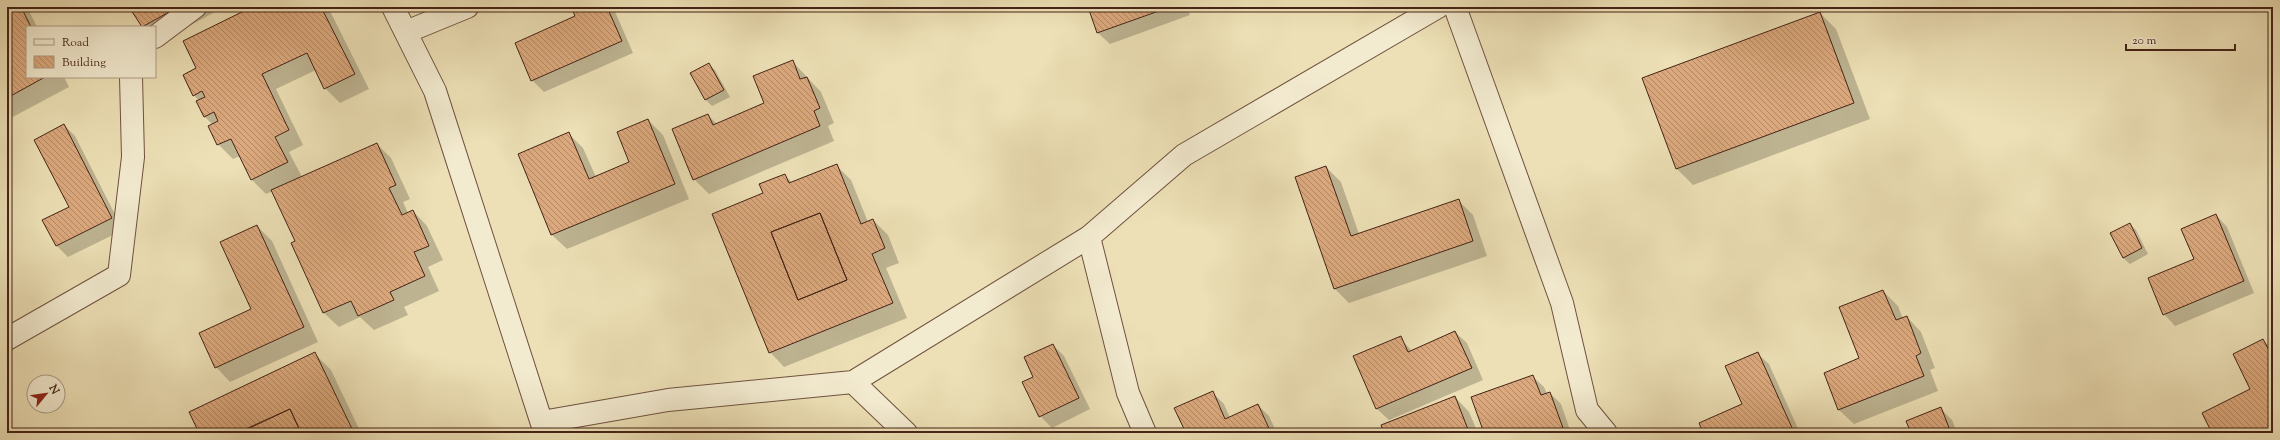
<svg xmlns="http://www.w3.org/2000/svg" width="2280" height="440" font-family="'Sorts Mill Goudy',serif">
<style>
.shadow{fill:#0003}
.building{fill:url(#building-back-hatch);stroke:#452317;fill-rule:evenodd}
.lines{fill:none;stroke-linecap:round;stroke-linejoin:round}
.minor-casing{stroke:#6f523f;stroke-width:24}
.minor{stroke:#f3ebd0;stroke-width:22}
</style>
<defs>
<pattern id="building-back-hatch" width="6" height="6" patternUnits="userSpaceOnUse"><rect width="6" height="6" fill="#dba97d"/><path d="M-1 5l2 2M0 0l6 6M5-1l2 2" fill="none" stroke="#b38965"/></pattern>
</defs>
<rect width="100%" height="100%" fill="#ede0b6"/>
<filter id="stains"><feTurbulence type="fractalNoise" baseFrequency=".005" numOctaves="4"/><feColorMatrix values="0 0 0 0 .2 0 0 0 0 .09 0 0 0 0 .02 0 0 0 .5 -.17"/></filter>
<radialGradient id="worn" r=".72"><stop offset=".6" stop-color="#630" stop-opacity="0"/><stop offset="1" stop-color="#630" stop-opacity=".3"/></radialGradient>
<!-- shadow -->
<path class="shadow" d="M 7,7 L 27,7 L 37,27 L 27,27 L 27,77 L 64,77 L 69,87 L 7,120 Z
M 131,7 L 224,7 L 158,43 L 155,27 L 142,27 Z
M 255,7 L 328,7 L 369,89 L 340,103 L 325,88 L 316,70 L 276,89 L 303,145 L 289,152 L 302,177 L 377,144 L 391,158 L 410,199 L 403,202 L 408,213 L 413,211 L 427,226 L 443,260 L 428,267 L 439,291 L 404,307 L 408,315 L 374,330 L 360,317 L 339,327 L 324,313 L 296,242 L 273,191 L 266,194 L 252,180 L 240,156 L 233,159 L 218,144 L 213,125 L 205,117 L 197,102 L 199,101 L 194,95 L 197,69 Z
M 573,7 L 613,7 L 633,53 L 544,92 L 532,80 L 577,17 Z
M 1089,7 L 1187,7 L 1190,15 L 1110,44 L 1098,33 Z
M 1820,13 L 1836,29 L 1870,119 L 1693,185 L 1676,168 Z
M 792,61 L 821,92 L 834,123 L 828,126 L 834,141 L 709,194 L 694,179 L 708,115 L 717,124 L 765,103 Z
M 708,64 L 715,70 L 730,97 L 712,106 L 706,100 Z
M 648,120 L 663,135 L 689,199 L 567,249 L 552,235 L 519,154 L 569,134 L 583,148 L 596,177 L 631,162 Z
M 64,125 L 75,136 L 123,230 L 68,257 L 57,246 L 44,221 L 70,207 Z
M 836,165 L 851,180 L 868,222 L 873,220 L 888,235 L 899,263 L 886,268 L 907,318 L 784,367 L 770,352 L 764,194 L 785,175 L 792,183 Z
M 1326,167 L 1341,182 L 1359,234 L 1458,200 L 1473,215 L 1487,256 L 1349,303 L 1335,289 Z
M 2216,215 L 2227,227 L 2254,293 L 2175,326 L 2164,314 L 2195,260 Z
M 2130,224 L 2136,230 L 2148,254 L 2130,264 L 2123,258 Z
M 257,226 L 272,241 L 318,342 L 230,382 L 216,367 L 253,310 Z
M 1883,291 L 1898,306 L 1903,319 L 1907,317 L 1921,332 L 1935,368 L 1930,370 L 1938,391 L 1854,424 L 1839,410 L 1825,373 L 1860,359 Z
M 1455,332 L 1467,343 L 1483,380 L 1389,420 L 1377,409 L 1354,357 L 1400,338 L 1412,351 Z
M 2263,340 L 2273,350 L 2273,433 L 2213,433 L 2251,389 Z
M 1053,345 L 1064,356 L 1090,409 L 1052,428 L 1040,416 L 1035,378 Z
M 1757,353 L 1769,364 L 1800,433 L 1704,433 L 1743,405 Z
M 315,354 L 331,370 L 361,433 L 200,433 Z
M 1532,376 L 1544,387 L 1547,394 L 1550,393 L 1561,404 L 1571,433 L 1485,433 Z
M 1212,392 L 1224,404 L 1230,418 L 1258,405 L 1269,416 L 1277,433 L 1187,433 Z
M 1455,397 L 1469,412 L 1478,433 L 1385,433 L 1382,425 Z
M 1940,408 L 1952,420 L 1957,433 L 1912,433 Z"/>
<!-- building -->
<path class="building" d="M 7,7 L 21,7 L 31,27 L 27,27 L 27,77 L 45,77 L 7,98 Z
M 129,7 L 178,7 L 142,27 Z
M 252,7 L 321,7 L 355,74 L 324,89 L 307,53 L 262,74 L 289,130 L 275,137 L 288,162 L 251,180 L 231,139 L 217,145 L 208,126 L 218,121 L 214,112 L 204,117 L 196,101 L 205,97 L 202,91 L 193,96 L 183,75 L 196,68 L 183,41 Z
M 571,7 L 607,7 L 622,41 L 531,81 L 515,43 L 575,16 Z
M 1088,7 L 1170,7 L 1097,33 Z
M 1820,12 L 1854,103 L 1676,169 L 1642,78 Z
M 793,60 L 800,79 L 807,77 L 820,108 L 814,111 L 820,126 L 693,180 L 672,129 L 708,114 L 713,125 L 764,103 L 753,76 Z
M 709,63 L 724,90 L 705,100 L 690,73 Z
M 648,119 L 675,184 L 551,235 L 518,154 L 569,132 L 589,179 L 629,162 L 617,132 Z
M 64,124 L 112,218 L 56,246 L 42,220 L 69,207 L 34,140 Z
M 377,143 L 396,185 L 389,188 L 402,215 L 413,210 L 429,246 L 414,252 L 425,276 L 390,292 L 394,300 L 358,316 L 351,301 L 323,313 L 291,243 L 295,241 L 271,190 Z
M 837,164 L 861,224 L 873,219 L 885,248 L 872,254 L 893,303 L 769,353 L 712,214 L 763,193 L 759,184 L 785,174 L 789,183 ZM 820,213 L 847,280 L 798,300 L 771,232 Z
M 1326,166 L 1351,236 L 1459,199 L 1473,241 L 1334,289 L 1295,177 Z
M 820,213 L 847,280 L 798,300 L 771,232 Z
M 2216,214 L 2244,281 L 2163,315 L 2148,278 L 2194,259 L 2181,229 Z
M 2130,223 L 2142,248 L 2123,258 L 2110,233 Z
M 257,225 L 304,327 L 215,368 L 199,333 L 251,309 L 220,242 Z
M 1883,290 L 1896,320 L 1907,316 L 1921,353 L 1916,356 L 1924,376 L 1838,410 L 1824,373 L 1859,358 L 1839,307 Z
M 1455,331 L 1472,368 L 1376,409 L 1353,356 L 1401,336 L 1408,352 Z
M 2263,339 L 2273,358 L 2273,431 L 2269,433 L 2212,433 L 2202,413 L 2250,389 L 2233,354 Z
M 1053,344 L 1079,398 L 1039,417 L 1022,382 L 1033,377 L 1024,357 Z
M 315,352 L 354,433 L 301,433 L 290,409 L 239,433 L 199,433 L 189,412 Z
M 1758,352 L 1793,430 L 1785,433 L 1703,433 L 1699,423 L 1742,404 L 1725,366 Z
M 1533,375 L 1541,395 L 1550,392 L 1563,428 L 1548,433 L 1484,433 L 1471,397 Z
M 1213,391 L 1225,419 L 1258,404 L 1271,433 L 1186,433 L 1174,408 Z
M 1455,396 L 1469,432 L 1384,433 L 1381,425 Z
M 1941,407 L 1951,433 L 1911,433 L 1906,421 Z
M 290,409 L 301,433 L 239,433 L 239,432 Z"/>
<g class="lines">
<!-- minor casing -->
<g class="minor-casing">
<path id="minor" d="M 393,7 L 435,91 L 545,433
M 1455,7 L 1562,303 L 1587,410 L 1606,433
M 406,32 L 467,7
M 155,37 L 195,7
M 1089,237 L 1128,393 L 1145,433
M 7,339 L 119,275 L 133,157 L 131,77
M 853,382 L 906,433
M 542,422 L 668,400 L 853,382 L 1089,237 L 1184,155 L 1438,7"/>
</g>
<!-- minor -->
<use href="#minor" class="minor"/>
</g>
<!-- margin -->
<rect width="2280" height="440" fill="none" stroke="#ede0b6" stroke-width="24"/>
<rect x="8" y="8" width="2264" height="424" fill="none" stroke="#452317" stroke-width="2"/>
<rect x="12" y="12" width="2256" height="416" fill="none" stroke="#452317"/>
<!-- legend -->
<rect x="26" y="26" width="130" height="52" fill="#f3ebd0" stroke="#ad9b86"/>
<rect x="34" y="39" width="20" height="6" fill="#f3ebd0" stroke="#ad9b86"/>
<text x="62" y="46" font-size="12" fill="#452317">Road</text>
<rect x="34" y="56" width="20" height="12" fill="url(#building-back-hatch)" stroke="#ad9b86"/>
<text x="62" y="66" font-size="12" fill="#452317">Building</text>
<!-- north arrow -->
<g transform="translate(46 394) rotate(61)"><circle r="19" fill="#f3ebd0" stroke="#ad9b86"/>
<path d="M0-3L7 15L0 10L-7 15Z" fill="#8f2418"/>
<text y="-6" font-size="11" font-weight="bold" text-anchor="middle" fill="#452317">N</text>
</g>
<!-- scale -->
<path d="M2126 44v6h109v-6" fill="none" stroke="#452317" stroke-width="2"/>
<text x="2132" y="44" font-size="12" fill="#452317" stroke="#f3ebd0" stroke-width="3" paint-order="stroke">20 m</text>
<rect width="100%" height="100%" filter="url(#stains)"/>
<rect width="100%" height="100%" fill="url(#worn)"/>
</svg>
